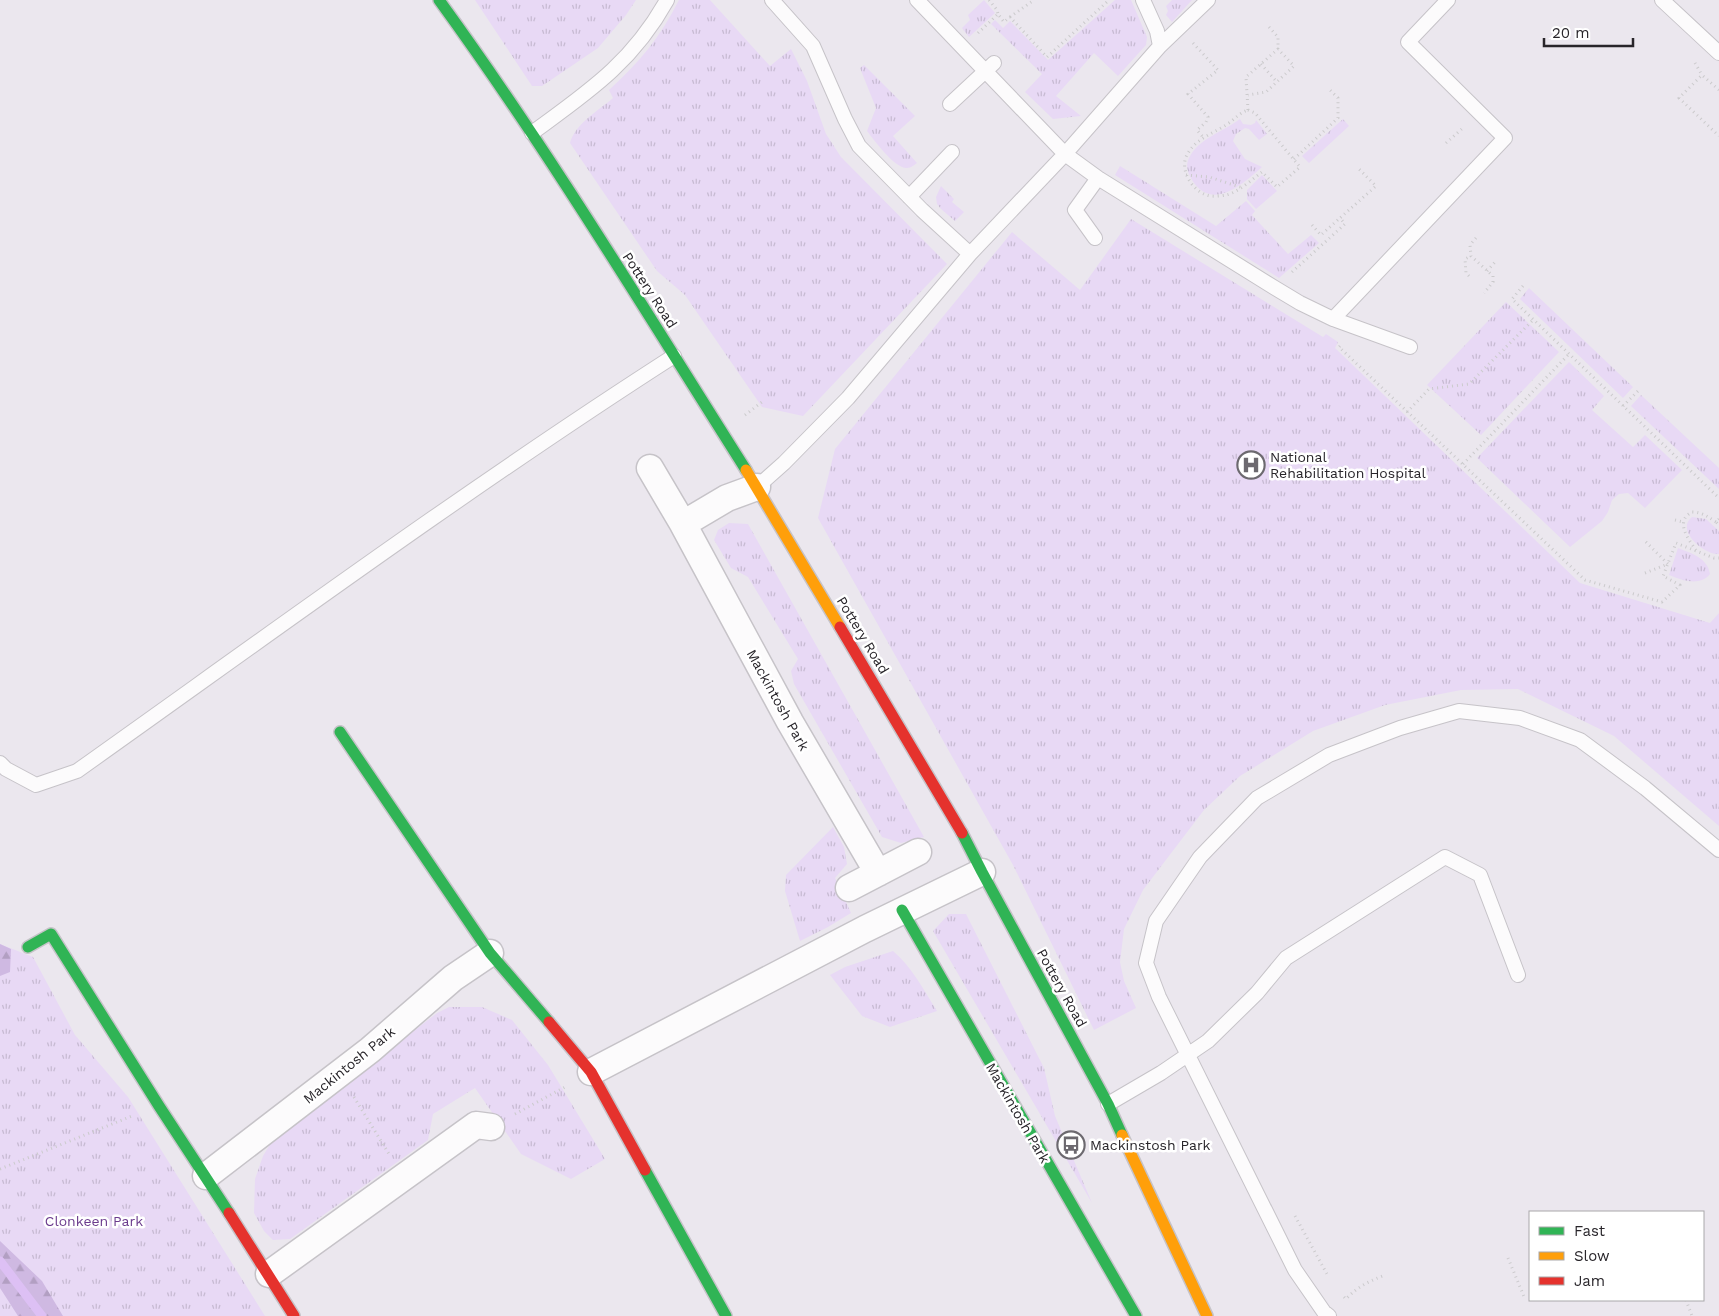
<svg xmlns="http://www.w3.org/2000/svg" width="1719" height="1316" font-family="'Work Sans',sans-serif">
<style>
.grass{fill:url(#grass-tufts)}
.forest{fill:url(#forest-firs)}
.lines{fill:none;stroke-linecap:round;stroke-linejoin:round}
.stream{stroke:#ddc0f4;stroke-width:9}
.lane-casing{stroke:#c6c3c8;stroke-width:16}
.street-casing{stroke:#c6c3c8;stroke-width:29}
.fast-casing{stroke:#c6c3c8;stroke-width:14}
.slow-casing{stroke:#c6c3c8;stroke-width:14}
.jam-casing{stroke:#c6c3c8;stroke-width:14}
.path{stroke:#cbcacc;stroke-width:3;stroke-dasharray:1 4;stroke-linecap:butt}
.lane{stroke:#fcfbfc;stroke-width:14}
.street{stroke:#fcfbfc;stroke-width:26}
.fast{stroke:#30b455;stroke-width:11}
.slow{stroke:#ff9f0a;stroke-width:11}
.jam{stroke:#e5322d;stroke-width:11}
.labels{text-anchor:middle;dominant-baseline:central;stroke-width:5;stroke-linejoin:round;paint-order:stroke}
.street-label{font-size:14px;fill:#28252a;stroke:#fff}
.poi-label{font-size:14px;fill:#28252a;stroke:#fff;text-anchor:start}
.park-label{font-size:14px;fill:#6b3b8d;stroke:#fff}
</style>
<defs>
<pattern id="grass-tufts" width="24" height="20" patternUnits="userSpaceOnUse" patternTransform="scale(1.25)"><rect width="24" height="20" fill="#e8d9f5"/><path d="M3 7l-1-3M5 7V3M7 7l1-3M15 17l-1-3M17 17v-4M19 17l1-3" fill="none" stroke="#c7bad2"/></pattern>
<pattern id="forest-firs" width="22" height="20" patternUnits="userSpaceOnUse" patternTransform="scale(1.25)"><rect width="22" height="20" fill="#cfb9e2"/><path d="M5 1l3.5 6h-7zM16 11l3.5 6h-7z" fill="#b29fc2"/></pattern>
</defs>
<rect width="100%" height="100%" fill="#ebe7ee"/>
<!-- grass -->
<path class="grass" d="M 475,0 L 636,0 L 626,15 L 598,48 L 542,86 L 532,86 Z
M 679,0 L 710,0 L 770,66 L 791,49 L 807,81 L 826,134 L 841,157 L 947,264 L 803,416 L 762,407 L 685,295 L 657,271 L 570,143 C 575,124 598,111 613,98 L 609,90 C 639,63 661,36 679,0 Z
M 984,0 L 995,13 L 969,37 L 962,28 L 970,20 L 968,15 Z
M 1115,0 L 1131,0 L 1147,37 L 1146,45 L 1118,76 L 1094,53 L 1056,96 L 1081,116 L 1053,119 L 1025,92 L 1042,74 L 991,24 L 995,20 L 1003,28 L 1010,21 L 1048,60 Z
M 1172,0 L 1192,0 L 1172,22 L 1166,15 L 1168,11 L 1166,6 Z
M 864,65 L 915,116 L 893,136 L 917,163 C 914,165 911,168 907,168 C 895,169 874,140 867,131 L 876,108 L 860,68 Z
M 1240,119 L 1243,124 L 1251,125 L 1255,123 L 1256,120 L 1267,134 L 1259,140 L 1249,129 L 1245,128 L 1236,134 L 1233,141 L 1245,159 L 1262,167 C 1243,184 1212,212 1192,180 C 1188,173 1185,166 1189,158 C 1199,138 1223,132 1240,119 Z
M 1343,119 L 1349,126 L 1309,163 L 1302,156 Z
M 1120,166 L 1216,226 L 1246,201 L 1255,211 L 1252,215 L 1288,254 L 1311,235 L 1319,243 L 1279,278 L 1115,175 Z
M 1262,175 L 1277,191 L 1256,209 L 1247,199 L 1247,190 Z
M 941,186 L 954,199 L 952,202 L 964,212 L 955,221 L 941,209 L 937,204 L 936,197 Z
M 1131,219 L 1323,337 L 1326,334 L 1338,342 L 1335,348 L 1580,583 L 1710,623 L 1719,613 L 1719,826 L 1614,736 L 1518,689 L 1461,690 L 1385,705 L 1313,731 L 1240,776 L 1204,810 L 1143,890 L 1124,929 L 1120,962 L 1124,981 L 1136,1008 L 1094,1030 L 1013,865 L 818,518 L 835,449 L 1012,232 L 1080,290 Z
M 1529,288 L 1633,387 L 1623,398 L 1520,299 Z
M 1506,302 L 1559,352 L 1481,435 L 1427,385 Z
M 1569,362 L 1604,396 L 1592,410 L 1633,447 L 1645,435 L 1682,470 L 1645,508 L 1628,493 L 1619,494 L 1612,500 L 1608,512 L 1602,521 L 1570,547 L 1477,458 Z
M 1641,395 L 1719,468 L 1719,489 L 1631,406 Z
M 1692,517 L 1706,519 L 1719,531 L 1719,554 C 1704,555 1675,530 1692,517 Z
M 729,523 L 748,524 L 924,837 L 901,843 L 882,837 L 794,684 L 791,671 L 798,659 L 748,577 L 731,568 L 714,540 L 718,530 Z
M 1678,548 C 1691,553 1708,558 1710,574 C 1700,587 1681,580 1669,575 Z
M 833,827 L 844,847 L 847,864 L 835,878 L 851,913 L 828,927 L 800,941 L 785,891 L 786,875 Z
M 949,914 L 966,914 L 1044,1068 L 1055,1116 L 1092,1203 L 933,931 Z
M 0,944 L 33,957 L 75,1035 L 128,1097 L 265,1316 L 0,1316 Z
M 893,951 C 912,967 923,989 937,1011 L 890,1027 L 862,1016 L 830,975 L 845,967 Z
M 449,1007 L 482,1007 L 512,1020 L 548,1065 L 605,1159 L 571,1179 L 521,1154 L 475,1088 L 433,1114 L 428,1140 L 290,1239 L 273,1240 L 264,1231 L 254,1213 L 255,1179 L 263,1156 L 272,1141 L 437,1013 Z"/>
<!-- forest -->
<path class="forest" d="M 0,944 L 11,949 L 10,972 L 0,976 Z
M 0,1241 L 42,1281 L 63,1316 L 18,1316 L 0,1288 Z"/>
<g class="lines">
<!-- stream -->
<path class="stream" d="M 0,1261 L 42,1316"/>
<!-- lane casing -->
<g class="lane-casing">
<path id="lane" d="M 772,0 L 813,46 L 845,119 L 859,146 L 922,210 L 970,254
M 917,0 L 1065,154 L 1098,178 L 1275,288 L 1300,303 L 1333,319 L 1505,138 L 1408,42 L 1448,0
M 1662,0 L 1719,53
M 1160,46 L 1208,0
M 950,104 L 994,63
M 532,133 C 588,92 632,63 667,0
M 909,197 L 952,152
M 1095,238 L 1075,210 L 1098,178
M 1333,319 L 1410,347
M 757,487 L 784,463 L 848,398 L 970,254 L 1065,154 L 1160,46 L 1157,31 L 1143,0
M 0,763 L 6,769 L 36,785 L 77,771 C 274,631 470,487 674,356
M 1108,1104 L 1161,1073 L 1208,1041 L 1257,993 L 1286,958 L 1445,857 L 1480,875 L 1518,975
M 1329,1316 L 1324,1312 L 1295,1270 L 1159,997 L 1146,963 L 1156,921 L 1200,857 L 1257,798 L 1329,755 L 1400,728 L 1459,711 L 1520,718 L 1580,740 L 1645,788 L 1719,850"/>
</g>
<!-- street casing -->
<g class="street-casing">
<path id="street" d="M 650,468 L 683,524 L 790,722 L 878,873
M 683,524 L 727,498 L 757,487
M 849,888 L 918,852
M 591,1072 L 865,929 L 982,872
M 206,1176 L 370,1050 L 453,978 L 490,953
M 269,1274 L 476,1125 L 491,1127"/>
</g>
<!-- fast casing -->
<g class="fast-casing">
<path id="fast" d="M 439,0 C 549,151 646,312 746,470
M 340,732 L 490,953 L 549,1022
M 962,833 L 982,872 L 1108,1104 L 1122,1135
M 902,910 L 1136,1316
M 28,947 L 51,934 L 159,1106 L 229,1213
M 645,1170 L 726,1316"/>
</g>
<!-- slow casing -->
<g class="slow-casing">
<path id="slow" d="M 746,470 L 840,627
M 1122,1135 L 1207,1316"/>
</g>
<!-- jam casing -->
<g class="jam-casing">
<path id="jam" d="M 840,627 L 962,833
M 549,1022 L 591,1072 L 645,1170
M 229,1213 L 294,1316"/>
</g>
<!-- path -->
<path class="path" d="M 989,0 L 997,10 L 998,14
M 1010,17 L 1034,0
M 1269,27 L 1278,37 L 1278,49
M 978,33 L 998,14 L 1004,22 L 1010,17 L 1047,57 L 1109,0
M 1193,43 L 1218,70 L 1188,94 L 1208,117 L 1206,122 L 1197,130 L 1203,137
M 1695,63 L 1702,75
M 1261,64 L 1277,82
M 1719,90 L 1702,75 L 1679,98 L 1719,136
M 1248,110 L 1255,113 L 1300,167 L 1277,187 L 1262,172 C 1251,180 1239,192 1226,195 C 1221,196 1212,197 1207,195 C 1192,191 1179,169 1187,155 C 1195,139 1212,134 1226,125 C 1234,120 1239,113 1248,110 Z
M 1248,110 L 1246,77 L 1278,49 L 1294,66 L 1266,92 L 1248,95
M 1446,143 L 1464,127
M 1294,159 L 1338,118 L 1338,98 L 1329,89
M 1186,175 L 1209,177 L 1240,187
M 1312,225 L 1321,235 L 1340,218
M 1476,238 L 1470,245 L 1471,256 L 1493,276 L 1493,282 L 1484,293
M 1487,271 L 1497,260
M 1292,272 L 1345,224 L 1340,218 L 1376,186 L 1357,167
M 1469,276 L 1466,273 L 1465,259 L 1471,256
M 1523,286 L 1512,299 L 1719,498
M 1340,346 L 1339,347 L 1585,580 L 1662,602 L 1680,585 L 1663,576 L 1676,543 L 1714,558 L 1719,558
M 1623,406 L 1640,389
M 1407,412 L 1429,389 L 1469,384 L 1533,320
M 745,415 L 762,402
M 1463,464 L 1569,354
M 1719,519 L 1716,522 L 1719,525
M 1675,520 L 1683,522
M 1696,550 C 1691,543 1681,530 1684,521 C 1685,516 1689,514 1692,512 C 1702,512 1708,517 1716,522
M 1645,573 L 1668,564 L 1645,541
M 354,1097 L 389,1154
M 515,1114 L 567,1086
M 0,1169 L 132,1116
M 1295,1216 L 1327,1274
M 1508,1258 L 1525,1299
M 1344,1297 L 1346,1299 C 1358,1286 1370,1281 1385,1275
M 1686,1300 L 1692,1316"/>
<!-- lane -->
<use href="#lane" class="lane"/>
<!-- street -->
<use href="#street" class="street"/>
<!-- fast -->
<use href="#fast" class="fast"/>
<!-- slow -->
<use href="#slow" class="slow"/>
<!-- jam -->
<use href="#jam" class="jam"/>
</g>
<!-- icons -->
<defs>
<g id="hospital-ring" transform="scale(1.4375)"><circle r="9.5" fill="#fff" stroke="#6c696f" stroke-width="1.5"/><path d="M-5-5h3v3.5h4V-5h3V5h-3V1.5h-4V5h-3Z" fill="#6c696f"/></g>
<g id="bus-ring" transform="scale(1.4375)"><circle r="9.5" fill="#fff" stroke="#6c696f" stroke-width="1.5"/><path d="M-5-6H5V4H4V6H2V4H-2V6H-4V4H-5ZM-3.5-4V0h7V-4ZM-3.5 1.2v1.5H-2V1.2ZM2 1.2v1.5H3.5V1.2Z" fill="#6c696f"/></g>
</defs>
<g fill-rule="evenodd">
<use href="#hospital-ring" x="1251" y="465"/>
<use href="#bus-ring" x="1071" y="1145"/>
</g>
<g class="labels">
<!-- street labels -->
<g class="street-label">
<text transform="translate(650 290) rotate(57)">Pottery Road</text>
<text transform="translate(863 635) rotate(59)">Pottery Road</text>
<text transform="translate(778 700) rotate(61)">Mackintosh Park</text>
<text transform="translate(1062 988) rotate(61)">Pottery Road</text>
<text transform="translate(349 1065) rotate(-39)">Mackintosh Park</text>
<text transform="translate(1018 1113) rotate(60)">Mackintosh Park</text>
</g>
<!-- poi labels -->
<g class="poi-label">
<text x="1270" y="457">National<tspan x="1270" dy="16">Rehabilitation Hospital</tspan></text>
<text x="1090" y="1145">Mackinstosh Park</text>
</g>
<!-- park labels -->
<g class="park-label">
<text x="94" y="1221">Clonkeen Park</text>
</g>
</g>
<!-- legend -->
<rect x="1529" y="1211" width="175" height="90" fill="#ffffff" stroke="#a9a8aa"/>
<rect x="1539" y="1227" width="25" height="8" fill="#30b455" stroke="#a9a8aa"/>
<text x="1574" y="1236" font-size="15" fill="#28252a">Fast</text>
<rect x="1539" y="1252" width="25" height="8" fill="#ff9f0a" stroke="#a9a8aa"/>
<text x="1574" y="1261" font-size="15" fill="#28252a">Slow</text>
<rect x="1539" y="1277" width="25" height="8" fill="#e5322d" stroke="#a9a8aa"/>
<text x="1574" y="1286" font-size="15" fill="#28252a">Jam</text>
<!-- scale -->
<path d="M1544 38v8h89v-8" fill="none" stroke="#28252a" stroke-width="2.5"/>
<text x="1552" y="38" font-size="15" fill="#28252a" stroke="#ffffff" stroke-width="4" paint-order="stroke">20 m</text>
</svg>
